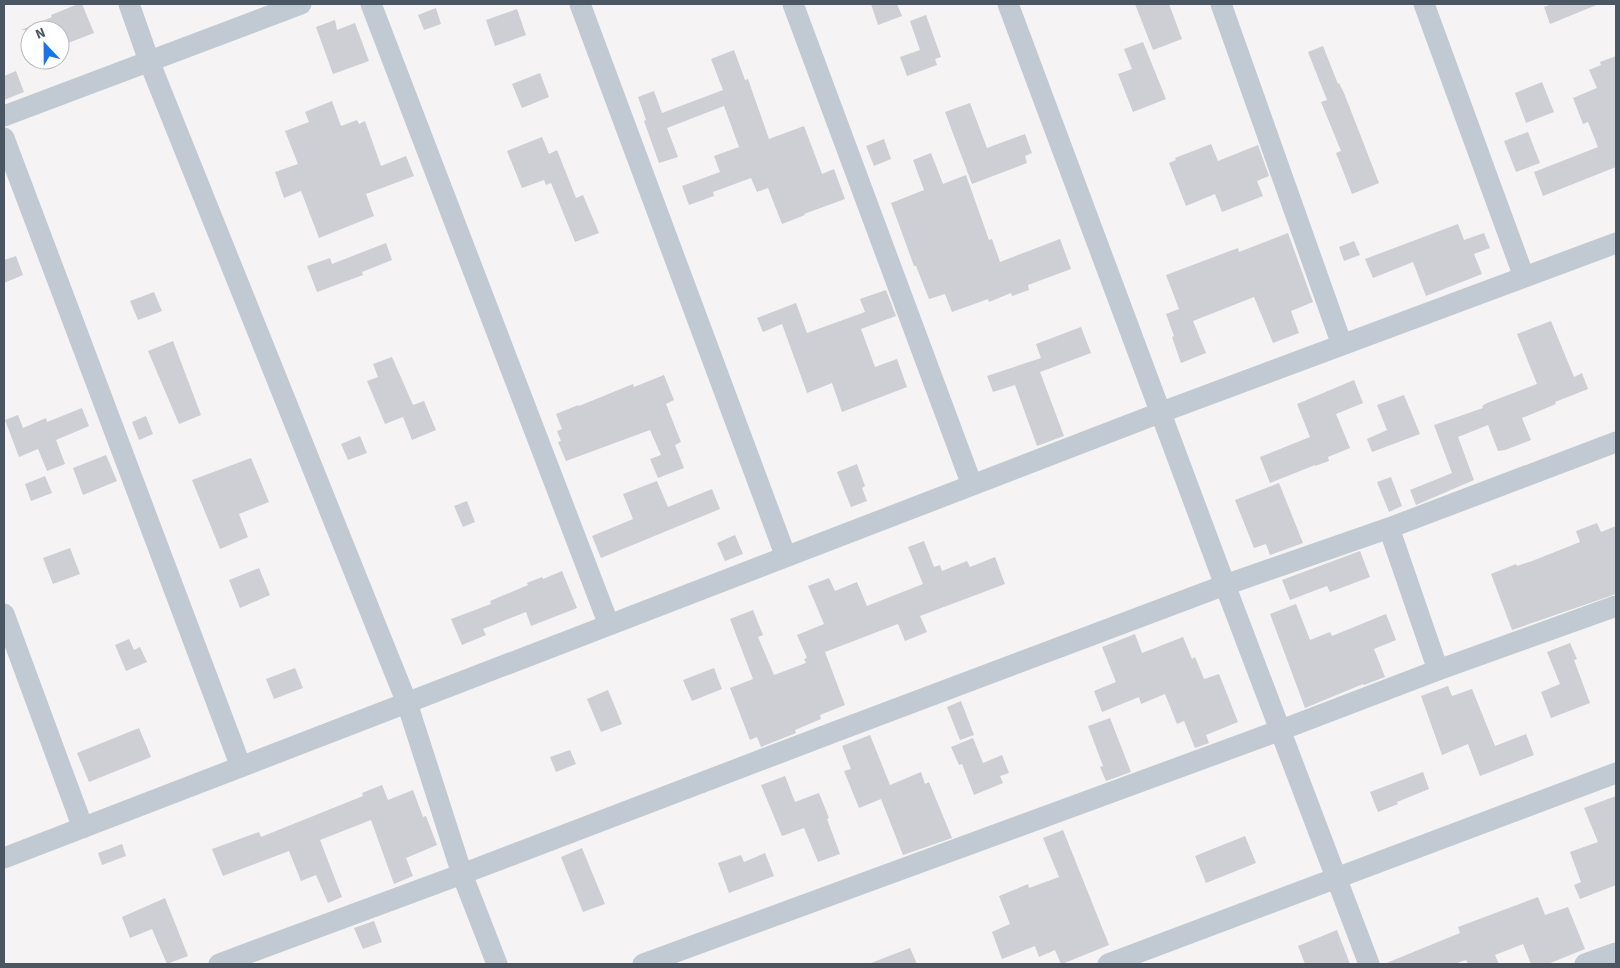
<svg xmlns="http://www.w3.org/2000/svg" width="1620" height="968" font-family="'Source Sans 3',sans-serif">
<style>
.building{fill:#cdcfd5}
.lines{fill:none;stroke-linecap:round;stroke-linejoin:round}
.minor{stroke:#c1cad2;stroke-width:21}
</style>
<rect width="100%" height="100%" fill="#f5f3f3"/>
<!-- building -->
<path class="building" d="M 78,4 L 82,4 L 94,33 L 63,45 L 60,37 L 60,30 L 21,30 L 52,17 L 51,15 Z
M 871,4 L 897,4 L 902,16 L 878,25 Z
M 1135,4 L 1169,4 L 1182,39 L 1153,50 Z
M 1552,4 L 1599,4 L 1550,24 L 1544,7 Z
M 436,8 L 441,24 L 424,30 L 418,15 Z
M 517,9 L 526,35 L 495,46 L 486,20 Z
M 926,15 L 941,57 L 935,59 L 937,65 L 907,76 L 900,57 L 920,50 L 910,21 Z
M 335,20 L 337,30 L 355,23 L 369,61 L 333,74 L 316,27 Z
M 1143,42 L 1166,99 L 1133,112 L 1118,74 L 1132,69 L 1124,49 Z
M 1323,46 L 1338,84 L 1339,83 L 1344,93 L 1379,183 L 1352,194 L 1336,153 L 1341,151 L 1321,102 L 1327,100 L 1308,52 Z
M 734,50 L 745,80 L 748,79 L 769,139 L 804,126 L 822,174 L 834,169 L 845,199 L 804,214 L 805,215 L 782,224 L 768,188 L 757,192 L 751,178 L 713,192 L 714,196 L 689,205 L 682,186 L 720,172 L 714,156 L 739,147 L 724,106 L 667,128 L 678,157 L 659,163 L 644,121 L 646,120 L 638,97 L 654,91 L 662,113 L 723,90 L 711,59 Z
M 1616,56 L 1616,167 L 1543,196 L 1534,172 L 1598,147 L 1588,122 L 1583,124 L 1573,98 L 1597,88 L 1589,70 L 1601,65 L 1600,62 Z
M 16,71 L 24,92 L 4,100 L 4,76 Z
M 540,73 L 549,97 L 522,108 L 512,84 Z
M 1542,82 L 1554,112 L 1526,123 L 1515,93 Z
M 332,101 L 341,126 L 357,120 L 359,124 L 365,121 L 381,166 L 406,156 L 414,176 L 366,194 L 374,216 L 319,238 L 301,191 L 284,198 L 275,172 L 298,164 L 285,131 L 309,122 L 305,112 Z
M 970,103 L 987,148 L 1025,134 L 1032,153 L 1025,156 L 1027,163 L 972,184 L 945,112 Z
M 1528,132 L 1540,163 L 1516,172 L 1504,141 Z
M 542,137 L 549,154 L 557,150 L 576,198 L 583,195 L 599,233 L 575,242 L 551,183 L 546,185 L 544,180 L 522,188 L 507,151 Z
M 884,139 L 891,159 L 874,166 L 866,146 Z
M 1211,144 L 1218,161 L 1258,145 L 1269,176 L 1257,181 L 1263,196 L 1222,212 L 1215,194 L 1186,206 L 1169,163 L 1176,160 L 1175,158 Z
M 931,153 L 943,184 L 966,175 L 989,240 L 992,239 L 1000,262 L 1060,239 L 1071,269 L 1028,285 L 1029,290 L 1012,296 L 1011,293 L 989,302 L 988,299 L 952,312 L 945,294 L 929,299 L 916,266 L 914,266 L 891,203 L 924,190 L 913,160 Z
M 1458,224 L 1464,240 L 1484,233 L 1490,248 L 1474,254 L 1482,274 L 1426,296 L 1413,262 L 1373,278 L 1365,259 Z
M 1288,233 L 1313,302 L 1291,311 L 1299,333 L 1273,343 L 1254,297 L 1193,321 L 1206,353 L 1181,363 L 1172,337 L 1174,336 L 1166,314 L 1179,309 L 1166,275 L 1238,248 L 1239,252 Z
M 1354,241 L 1360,255 L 1344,261 L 1339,247 Z
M 386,243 L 392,260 L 362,272 L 363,275 L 317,292 L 307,266 L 330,258 L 332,264 Z
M 16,256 L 23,275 L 4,283 L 4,260 Z
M 886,290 L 896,316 L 861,329 L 875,367 L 897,359 L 907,387 L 842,412 L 832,383 L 807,393 L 782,324 L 763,332 L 757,318 L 796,303 L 807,333 L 865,312 L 860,299 Z
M 154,292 L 162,311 L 138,320 L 130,301 Z
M 1551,321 L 1574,377 L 1582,373 L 1588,389 L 1555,402 L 1556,404 L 1522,418 L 1531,440 L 1505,450 L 1498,451 L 1488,425 L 1458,437 L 1474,480 L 1416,505 L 1410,490 L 1452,473 L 1434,425 L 1483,408 L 1482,406 L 1487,403 L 1537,384 L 1517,334 Z
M 1081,327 L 1091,353 L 1040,372 L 1064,436 L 1037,446 L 1015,385 L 993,392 L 987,376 L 1041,358 L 1036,344 Z
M 173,341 L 201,415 L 179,424 L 148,351 Z
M 392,357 L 413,405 L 424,401 L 436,430 L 412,440 L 403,417 L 385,424 L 367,381 L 378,377 L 373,364 Z
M 664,375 L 674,400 L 666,404 L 681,442 L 675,445 L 684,468 L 658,478 L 650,459 L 661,455 L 650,430 L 566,461 L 558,442 L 561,441 L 557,431 L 562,429 L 556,414 L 578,405 L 579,406 L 633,384 L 634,387 Z
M 1354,380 L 1363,403 L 1336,414 L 1350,448 L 1328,457 L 1329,461 L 1315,466 L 1315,465 L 1270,483 L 1260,457 L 1310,437 L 1297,404 Z
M 1404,395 L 1420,434 L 1372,452 L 1367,439 L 1387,430 L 1377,405 Z
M 82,408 L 89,426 L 56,440 L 65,464 L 47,471 L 38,449 L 19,457 L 5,420 L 18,415 L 23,428 L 46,418 L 47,422 Z
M 146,416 L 153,434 L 139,440 L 132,422 Z
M 360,436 L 367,453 L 348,460 L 341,444 Z
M 106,455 L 117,481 L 83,495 L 73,468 Z
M 251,458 L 269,502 L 239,514 L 248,537 L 220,549 L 192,480 Z
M 857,464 L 865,486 L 862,488 L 867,501 L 851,507 L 837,472 Z
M 45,476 L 52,493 L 31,501 L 25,484 Z
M 1391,477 L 1402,506 L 1389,512 L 1377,482 Z
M 657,481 L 668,507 L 712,489 L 720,509 L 601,558 L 592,536 L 633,519 L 623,494 Z
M 1279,483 L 1303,543 L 1270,555 L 1266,544 L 1254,548 L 1235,500 Z
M 467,501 L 475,522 L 463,527 L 454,506 Z
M 1597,523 L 1601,532 L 1616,526 L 1616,594 L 1512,630 L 1491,574 L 1516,564 L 1517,566 L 1532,561 L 1580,542 L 1576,531 Z
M 735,535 L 743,554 L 725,561 L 717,543 Z
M 924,541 L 934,567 L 940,565 L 942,571 L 967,561 L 970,567 L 995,557 L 1005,584 L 920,616 L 927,632 L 905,641 L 898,624 L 825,652 L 845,705 L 820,715 L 821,719 L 795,730 L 796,733 L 761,747 L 757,737 L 750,740 L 730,688 L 753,679 L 730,619 L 753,610 L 763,635 L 758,637 L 774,675 L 806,663 L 804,659 L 807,658 L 797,635 L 824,624 L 808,586 L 829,578 L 835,591 L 857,582 L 867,606 L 923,584 L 908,547 Z
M 70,548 L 80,574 L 53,584 L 43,558 Z
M 1360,551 L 1370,577 L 1330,592 L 1327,586 L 1290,600 L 1282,580 Z
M 259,568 L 270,595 L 240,608 L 229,580 Z
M 562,571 L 577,608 L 531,626 L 526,612 L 483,629 L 486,635 L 462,645 L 451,619 L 491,604 L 490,601 L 528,585 L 527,583 L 542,577 L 543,579 Z
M 1296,604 L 1310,640 L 1330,632 L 1332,636 L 1386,614 L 1396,640 L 1374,649 L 1385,677 L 1364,685 L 1363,684 L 1305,708 L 1270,614 Z
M 1135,634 L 1142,653 L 1183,637 L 1192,659 L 1195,657 L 1204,679 L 1219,674 L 1238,722 L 1206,735 L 1209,743 L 1195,748 L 1184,721 L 1177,724 L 1165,694 L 1141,704 L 1139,697 L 1102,712 L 1094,691 L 1116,682 L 1102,647 Z
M 129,639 L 134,650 L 140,647 L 147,662 L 126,671 L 115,645 Z
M 1570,643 L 1577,659 L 1574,660 L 1590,703 L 1551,718 L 1541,692 L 1560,684 L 1547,652 Z
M 295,668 L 303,688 L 274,699 L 266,679 Z
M 714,668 L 722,689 L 692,701 L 683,680 Z
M 1448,686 L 1452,696 L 1472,689 L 1495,746 L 1526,734 L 1534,755 L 1480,776 L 1468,744 L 1442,755 L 1421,696 Z
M 608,690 L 622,724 L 601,732 L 587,699 Z
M 961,701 L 974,735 L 960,740 L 947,707 Z
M 1110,718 L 1131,772 L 1106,781 L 1100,767 L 1103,766 L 1088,726 Z
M 139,728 L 151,757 L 89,782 L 77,753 Z
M 870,735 L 890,785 L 921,772 L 925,784 L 929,782 L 952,838 L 903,855 L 881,799 L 859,808 L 844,771 L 851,769 L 842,746 Z
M 973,738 L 983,763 L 1002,755 L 1009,773 L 1000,776 L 1003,783 L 974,795 L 962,764 L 959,765 L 951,747 Z
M 570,750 L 576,764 L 556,772 L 550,757 Z
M 1423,772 L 1429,789 L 1397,802 L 1398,804 L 1378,812 L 1370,792 Z
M 785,776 L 795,802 L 819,793 L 829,818 L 827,819 L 840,854 L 818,862 L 804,828 L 782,836 L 761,785 Z
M 382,785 L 388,800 L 413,790 L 423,817 L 426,816 L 437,845 L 406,858 L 413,876 L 394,884 L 371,820 L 320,840 L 342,897 L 328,903 L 316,875 L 301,881 L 289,851 L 223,876 L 212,849 L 259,832 L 261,837 L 363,796 L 362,793 Z
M 1616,796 L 1616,885 L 1580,899 L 1574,885 L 1581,882 L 1570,852 L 1598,842 L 1584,808 Z
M 1063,830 L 1109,945 L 1062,964 L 1061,964 L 1055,950 L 1039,957 L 1035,946 L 1002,959 L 992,932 L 1010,924 L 999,896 L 1028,884 L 1029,888 L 1059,877 L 1043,838 Z
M 1245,836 L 1256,863 L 1206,883 L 1195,856 Z
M 122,844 L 126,856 L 102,865 L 98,853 Z
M 582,848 L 605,904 L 583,912 L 561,857 Z
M 765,853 L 774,876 L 729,893 L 718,863 L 741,855 L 744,862 Z
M 1538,897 L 1545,915 L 1568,907 L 1585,949 L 1548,964 L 1531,964 L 1523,944 L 1495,955 L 1499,964 L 1468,964 L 1466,960 L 1454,964 L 1384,964 L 1460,933 L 1458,927 Z
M 165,898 L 188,956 L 167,964 L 152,929 L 130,938 L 122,917 Z
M 374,921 L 382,942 L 363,949 L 354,928 Z
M 1337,930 L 1350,964 L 1305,964 L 1298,946 Z
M 910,948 L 917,964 L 871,964 L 871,963 Z"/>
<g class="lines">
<!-- minor -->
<path class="minor" d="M 129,4 L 149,61 L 407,703 L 462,874 L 497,964
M 371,4 L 609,625
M 580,4 L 786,557
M 793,4 L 972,485
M 1008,4 L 1225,585 L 1369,964
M 1221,4 L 1342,345
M 1424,4 L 1524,277
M 4,116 L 301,4
M 4,138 L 241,767
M 1389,528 L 1438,670
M 4,614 L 83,828
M 4,858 L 1162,412 L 1616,243
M 219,964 L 462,874 L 837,731 L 1225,585 L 1389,528 L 1616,442
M 643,964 L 1281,730 L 1438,670 L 1616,606
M 1108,964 L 1616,773
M 1585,964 L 1616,953"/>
</g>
<!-- border -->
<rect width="1620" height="968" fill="none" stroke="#4a5661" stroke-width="10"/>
<!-- north arrow -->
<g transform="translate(45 45) rotate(338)"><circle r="24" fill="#ffffff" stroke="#b7bbc0"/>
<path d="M0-4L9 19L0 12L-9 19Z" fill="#1a73e8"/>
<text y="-8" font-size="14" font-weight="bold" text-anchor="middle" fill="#4a5661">N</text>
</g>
</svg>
